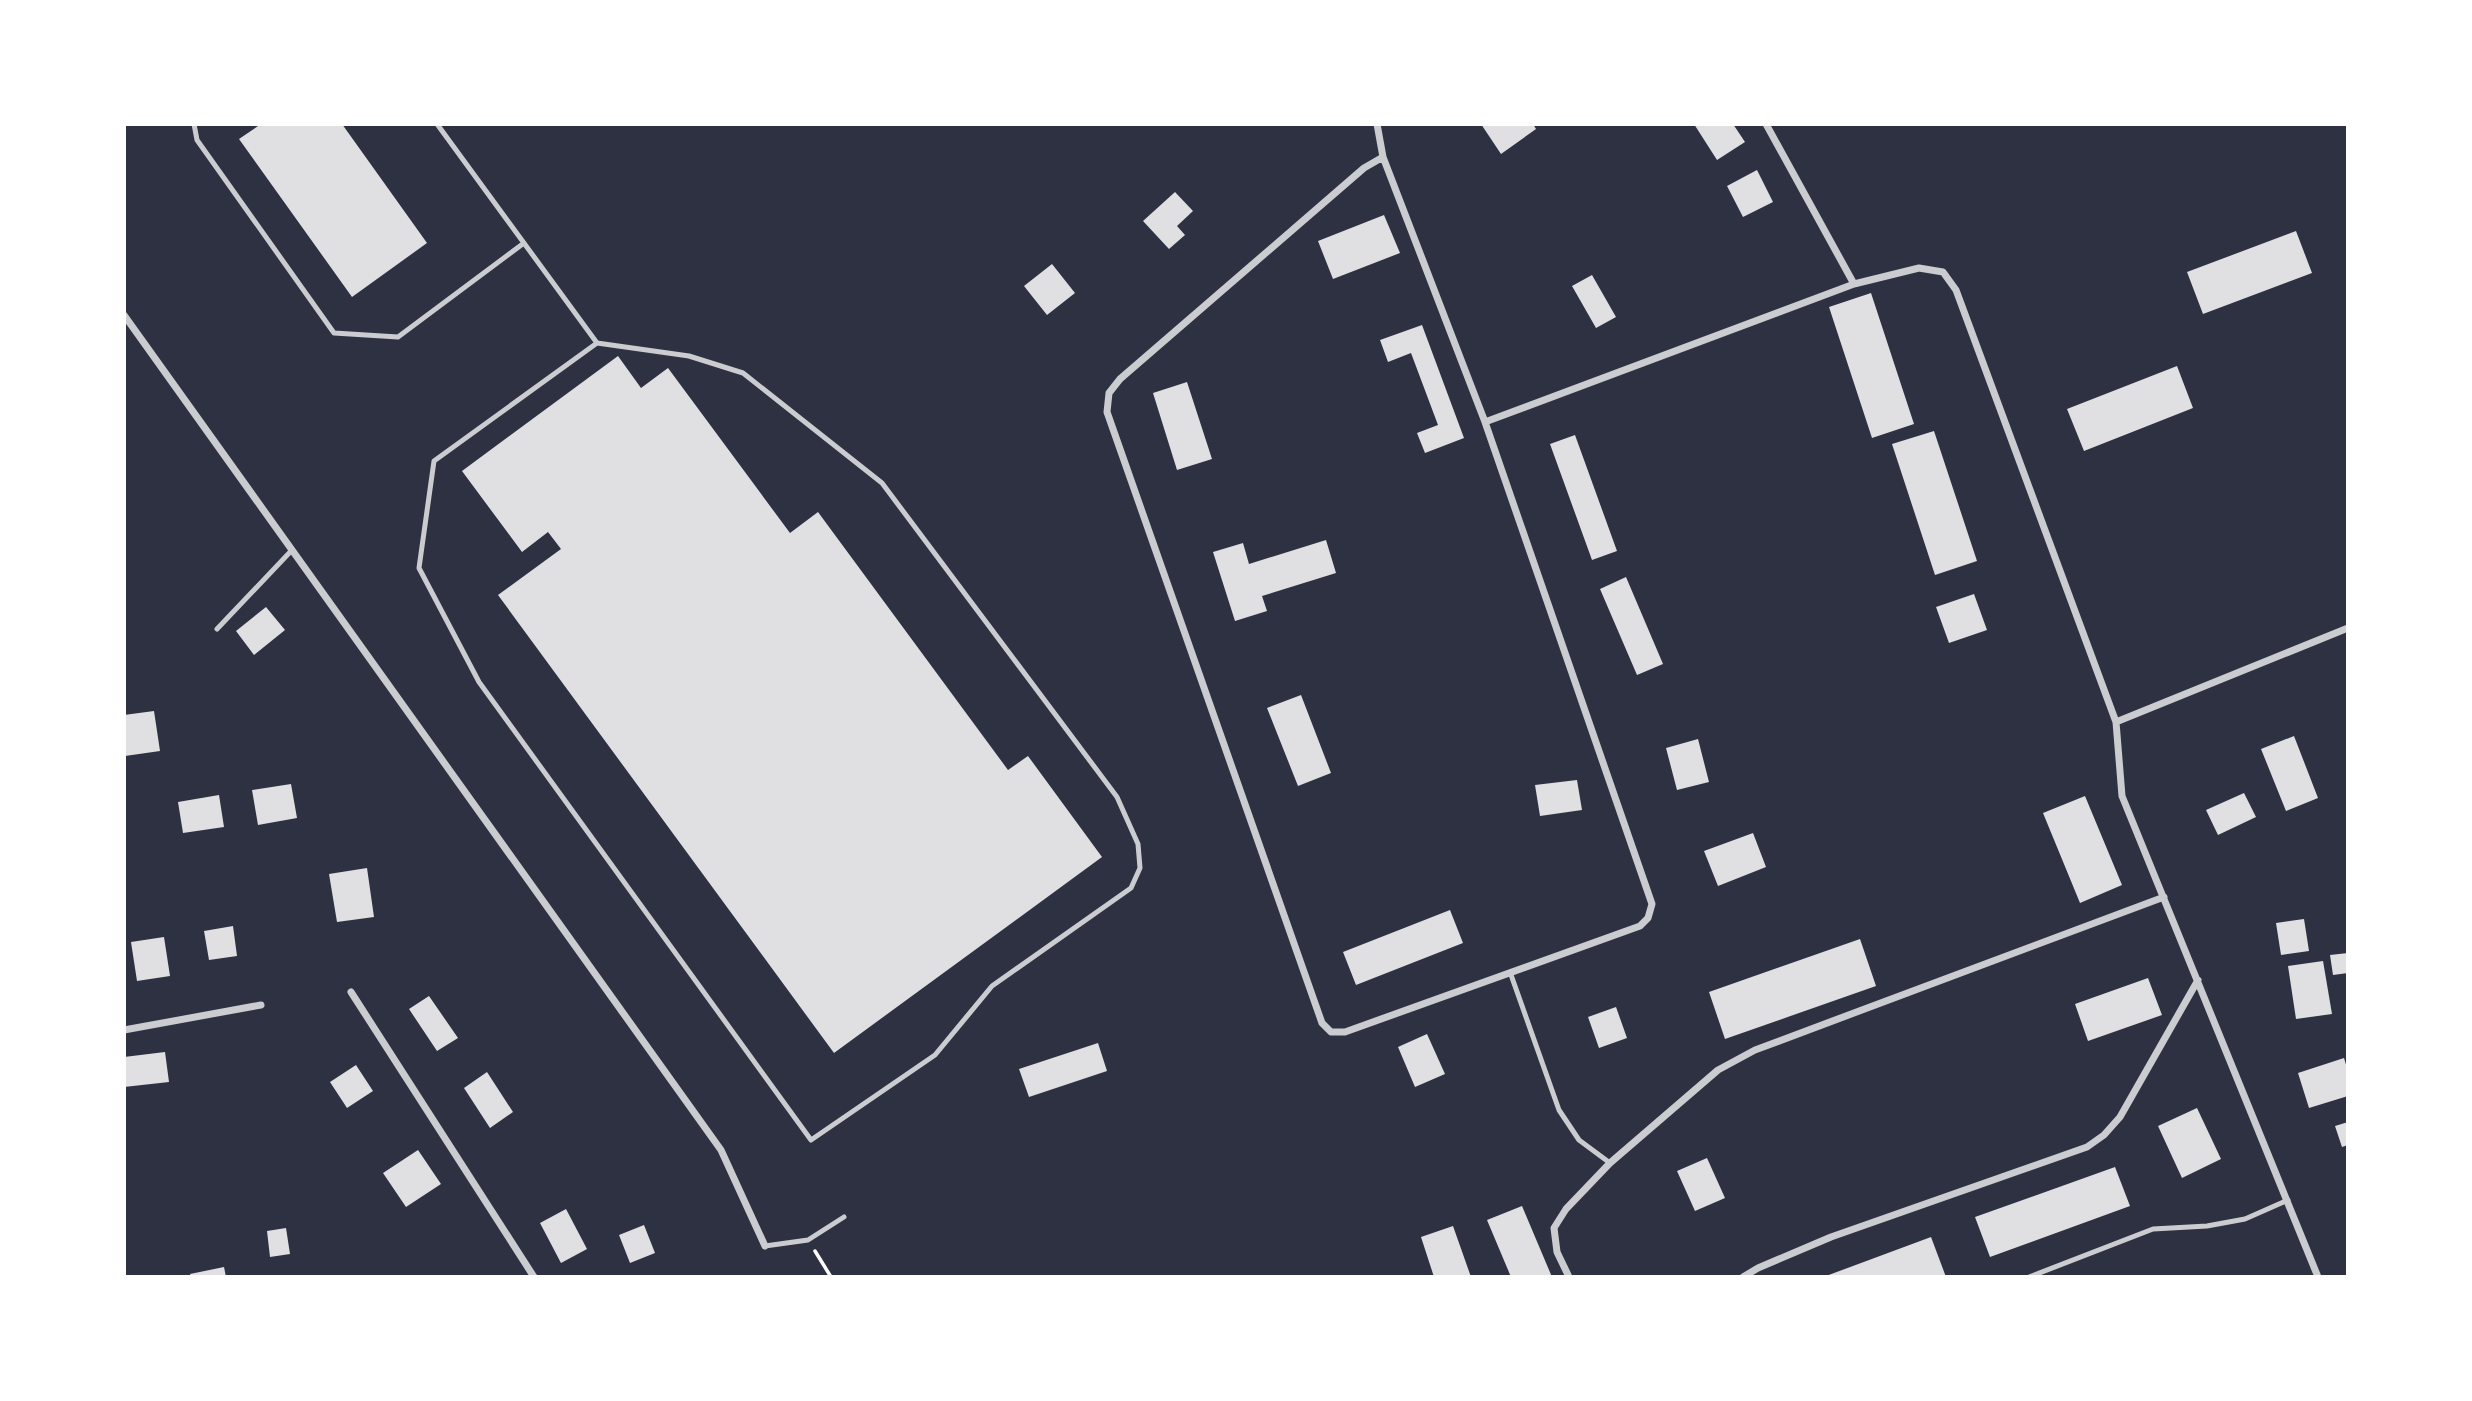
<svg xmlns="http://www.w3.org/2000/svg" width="2472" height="1401" font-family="'Exo 2',sans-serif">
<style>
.building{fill:#e0e0e3}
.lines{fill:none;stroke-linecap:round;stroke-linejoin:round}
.path{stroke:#fff;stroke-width:3.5}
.service{stroke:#caccd0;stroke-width:5}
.minor{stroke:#caccd0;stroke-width:7}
</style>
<rect width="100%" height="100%" fill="#2d3142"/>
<!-- building -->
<path class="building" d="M 261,124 L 342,124 L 427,243 L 352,297 L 239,139 Z
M 1481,124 L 1533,124 L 1536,129 L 1501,154 Z
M 1694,124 L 1733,124 L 1745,142 L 1717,160 Z
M 1757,170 L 1773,202 L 1743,217 L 1727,186 Z
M 1175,192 L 1193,211 L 1177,226 L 1185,235 L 1169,249 L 1143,221 Z
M 1384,215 L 1400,253 L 1333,279 L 1318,241 Z
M 2296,231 L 2312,273 L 2203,314 L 2187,272 Z
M 1052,264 L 1075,293 L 1047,315 L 1024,286 Z
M 1592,275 L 1616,317 L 1596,328 L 1572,286 Z
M 1871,293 L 1914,424 L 1872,438 L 1829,307 Z
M 1422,325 L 1464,438 L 1425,453 L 1417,433 L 1438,425 L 1411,353 L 1388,362 L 1380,340 Z
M 618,356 L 641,388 L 668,368 L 790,533 L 818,512 L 1008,770 L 1028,756 L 1102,857 L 834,1053 L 498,595 L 561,549 L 548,532 L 522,552 L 462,471 Z
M 2177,366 L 2193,408 L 2084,451 L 2067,409 Z
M 1187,382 L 1212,459 L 1177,470 L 1153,393 Z
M 1934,431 L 1977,561 L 1935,575 L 1892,444 Z
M 1575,435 L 1617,551 L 1592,560 L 1550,444 Z
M 1326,540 L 1336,573 L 1262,596 L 1267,611 L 1235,621 L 1213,552 L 1243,543 L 1249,564 Z
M 1626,577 L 1663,664 L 1637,675 L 1600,589 Z
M 1974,594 L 1987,630 L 1949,643 L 1936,607 Z
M 266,607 L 285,630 L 254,655 L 236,631 Z
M 1301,695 L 1331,773 L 1298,786 L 1267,708 Z
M 154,711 L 160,751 L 125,756 L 124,715 Z
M 2294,736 L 2318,798 L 2286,811 L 2261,749 Z
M 1698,739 L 1709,782 L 1677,790 L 1666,748 Z
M 1577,780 L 1582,810 L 1540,816 L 1535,785 Z
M 291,784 L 297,818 L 258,825 L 252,790 Z
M 2244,793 L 2256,817 L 2218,835 L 2206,810 Z
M 219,795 L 224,827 L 183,833 L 178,802 Z
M 2085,796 L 2122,885 L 2080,903 L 2043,813 Z
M 1753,833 L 1766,867 L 1718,886 L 1704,851 Z
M 367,868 L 374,917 L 337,922 L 329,874 Z
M 1450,910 L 1463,943 L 1356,985 L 1343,952 Z
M 2304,919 L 2309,951 L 2281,955 L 2276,923 Z
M 233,926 L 237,956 L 209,960 L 204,931 Z
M 164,937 L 170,976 L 137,981 L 131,942 Z
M 1860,939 L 1876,986 L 1725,1039 L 1709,992 Z
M 2348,953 L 2348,973 L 2333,975 L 2330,955 Z
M 2323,961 L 2332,1014 L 2296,1019 L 2288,966 Z
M 2148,978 L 2162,1015 L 2088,1041 L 2075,1004 Z
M 429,996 L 458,1038 L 437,1051 L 409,1009 Z
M 1616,1007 L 1627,1038 L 1599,1048 L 1588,1017 Z
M 1427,1034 L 1445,1074 L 1415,1087 L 1398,1047 Z
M 1098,1043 L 1107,1071 L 1029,1097 L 1019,1069 Z
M 165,1052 L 169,1082 L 124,1087 L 124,1057 Z
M 2344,1058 L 2348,1071 L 2348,1096 L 2309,1108 L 2298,1073 Z
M 356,1065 L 373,1091 L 347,1108 L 330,1082 Z
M 487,1072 L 513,1112 L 490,1128 L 464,1088 Z
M 2197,1108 L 2221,1159 L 2182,1178 L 2158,1126 Z
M 2348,1122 L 2348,1145 L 2342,1147 L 2335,1126 Z
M 418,1150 L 441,1184 L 406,1207 L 383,1173 Z
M 1707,1158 L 1725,1198 L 1695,1211 L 1677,1171 Z
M 2115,1167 L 2130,1206 L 1990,1257 L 1975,1217 Z
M 1522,1206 L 1552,1277 L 1511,1277 L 1487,1220 Z
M 566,1209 L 587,1249 L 561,1263 L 540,1223 Z
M 644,1225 L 655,1253 L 630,1263 L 619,1235 Z
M 1453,1226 L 1471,1277 L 1434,1277 L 1421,1237 Z
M 286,1228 L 290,1254 L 270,1257 L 267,1231 Z
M 1931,1237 L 1946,1277 L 1826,1277 L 1826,1276 Z
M 224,1267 L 226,1277 L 191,1277 L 190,1274 Z"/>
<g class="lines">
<!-- path -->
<path class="path" d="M 815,1251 L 831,1277"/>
<!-- service -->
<path class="service" d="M 194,124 L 197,140 L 334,333 L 398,337 L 524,243
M 437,124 L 597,343 L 689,356 L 743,373 L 882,483 L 1117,797 L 1138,844 L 1140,868 L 1131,888 L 992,986 L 935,1055 L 811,1140 L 479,682 L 419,568 L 434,461 L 597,343
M 217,629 L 292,550
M 1510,972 L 1559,1110 L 1579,1140 L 1610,1163
M 765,1246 L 808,1240 L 844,1217
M 2029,1277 L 2153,1229 L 2207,1226 L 2245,1219 L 2288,1200"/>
<!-- minor -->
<path class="minor" d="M 1377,124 L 1383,157 L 1485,422 L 1652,904 L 1648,918 L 1640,926 L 1345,1032 L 1331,1032 L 1322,1023 L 1107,412 L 1109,393 L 1120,379 L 1364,168 L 1383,157
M 1766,124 L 1854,284
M 124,315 L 721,1150 L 765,1246
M 1485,422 L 1854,284 L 1919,268 L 1943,272 L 1956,290 L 2116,722 L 2122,796 L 2318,1277
M 2116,722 L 2348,628
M 351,992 L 534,1277
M 124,1030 L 261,1005
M 1569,1277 L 1557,1252 L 1554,1228 L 1566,1209 L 1610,1163 L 1718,1070 L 1755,1050 L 2164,897
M 1743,1277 L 1758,1268 L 1831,1237 L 2087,1147 L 2104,1135 L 2120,1117 L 2198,980"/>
</g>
<!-- border -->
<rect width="2472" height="1401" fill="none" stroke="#ffffff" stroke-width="252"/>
</svg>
